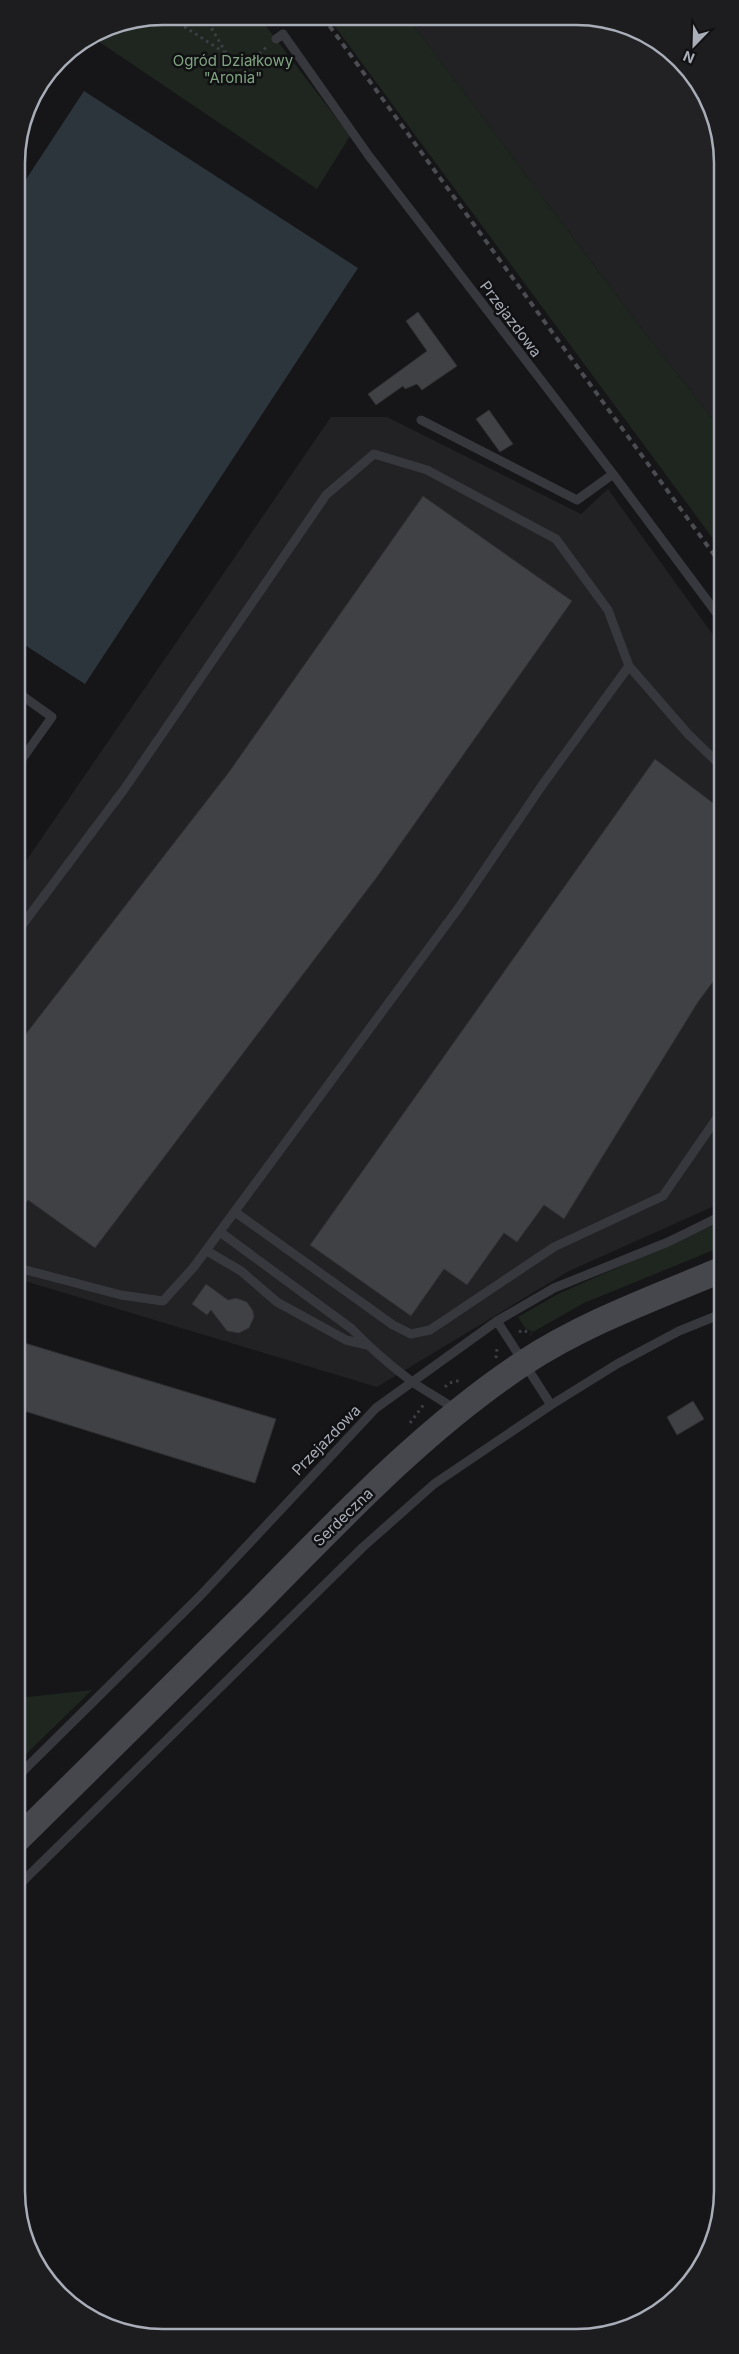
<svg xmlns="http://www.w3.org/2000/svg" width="739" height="2354" font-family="Inter,sans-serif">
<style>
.built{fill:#222225}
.green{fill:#1e261f}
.water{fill:#2c353c}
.building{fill:#404145;stroke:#303034}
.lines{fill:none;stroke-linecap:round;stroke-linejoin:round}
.path{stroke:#3d3f44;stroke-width:3;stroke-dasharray:2.5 4;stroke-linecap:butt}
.lane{stroke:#37383d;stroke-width:9}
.secondary{stroke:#45474d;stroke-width:26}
.rail{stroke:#4a4c52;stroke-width:4;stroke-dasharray:6 5;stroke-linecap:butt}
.labels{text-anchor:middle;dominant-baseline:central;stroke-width:5;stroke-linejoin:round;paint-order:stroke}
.park-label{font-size:15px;fill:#7fa381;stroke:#111113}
.street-label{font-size:15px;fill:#a8adb8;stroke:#111113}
.rim{fill:none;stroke:#a8adb8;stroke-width:2.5}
</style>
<rect width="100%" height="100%" fill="#161618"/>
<!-- built -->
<path class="built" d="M 408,18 L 605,19 L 680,59 L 720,134 L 720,428 L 644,332 Z
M 331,417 L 387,417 L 581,514 L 608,489 L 721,646 L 721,1203 L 569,1271 L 377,1387 L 18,1279 L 17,874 Z"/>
<!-- green -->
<path class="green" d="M 163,16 L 259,17 L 350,136 L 317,189 L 92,37 L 107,27 Z
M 328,17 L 408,18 L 644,332 L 720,428 L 720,548 Z
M 721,1222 L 721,1247 L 584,1303 L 533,1332 L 526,1329 L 518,1317 L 560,1293 Z
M 92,1690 L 18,1762 L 18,1698 Z"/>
<!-- water -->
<path class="water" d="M 84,91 L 358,268 L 85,684 L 17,640 L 17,193 Z"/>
<!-- building -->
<path class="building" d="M 418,312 L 457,366 L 422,390 L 417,384 L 405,389 L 403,386 L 376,405 L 368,394 L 427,351 L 406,321 Z
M 489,410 L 513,444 L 500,452 L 476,419 Z
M 423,496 L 572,601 L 377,877 L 95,1248 L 28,1200 L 18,1213 L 18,1044 L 229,772 Z
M 655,759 L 721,809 L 721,971 L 698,1002 L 564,1219 L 544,1205 L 517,1242 L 504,1233 L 467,1285 L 444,1269 L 411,1316 L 310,1245 Z
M 206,1284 L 228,1300 L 236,1298 L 247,1302 L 253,1311 L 254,1317 L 249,1328 L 239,1333 L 227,1331 L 211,1310 L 207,1315 L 192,1304 Z
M 18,1341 L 276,1419 L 255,1483 L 18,1409 Z
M 693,1401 L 704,1419 L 677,1435 L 667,1417 Z"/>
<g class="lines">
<!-- path -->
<path class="path" d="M 168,16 L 245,66 L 268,46
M 205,17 L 226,53
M 271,17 L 276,24
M 519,1332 L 523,1330 L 531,1334
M 496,1358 L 497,1348 L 499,1346
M 445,1387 L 449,1383 L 461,1380
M 410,1423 L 424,1404"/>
<!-- lane -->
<path class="lane" d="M 276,39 L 283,34 L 369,156 L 613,474 L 721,619
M 421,420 L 577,500 L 613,474
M 629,666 L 688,734 L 721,766
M 17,692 L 52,717 L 17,766
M 17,932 L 125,788 L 326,495 L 374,454 L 427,470 L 556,539 L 608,610 L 629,666 L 543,784 L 460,906 L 193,1268 L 163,1301 L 121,1295 L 18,1268
M 235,1212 L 393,1325 L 411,1334 L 430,1330 L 554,1247 L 663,1196 L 721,1112
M 220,1232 L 352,1329 C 370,1348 390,1365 411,1381 C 426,1392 442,1399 457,1411
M 207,1251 L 241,1271 L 277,1302 L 346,1340 L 367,1345
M 497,1321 L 551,1405
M 18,1776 L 200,1596 L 376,1408 L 497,1321 L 554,1288 L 668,1242 L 721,1216
M 19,1885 L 363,1547 L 434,1484 L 551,1405 L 617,1364 L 679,1331 L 721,1314"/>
<!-- secondary -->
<path class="secondary" d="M 19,1838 C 98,1759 178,1682 257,1603 C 341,1518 423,1430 522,1364 C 584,1323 654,1298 721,1270"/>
<!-- rail -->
<path class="rail" d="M 323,17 L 720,563"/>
</g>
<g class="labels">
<!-- park labels -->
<g class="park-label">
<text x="233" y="60">Ogród Działkowy<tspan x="233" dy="17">"Aronia"</tspan></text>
</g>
<!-- street labels -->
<g class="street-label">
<text transform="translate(511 319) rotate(53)">Przejazdowa</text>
<text transform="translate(326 1440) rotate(-46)">Przejazdowa</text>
<text transform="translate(343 1517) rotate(-44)">Serdeczna</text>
</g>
</g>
<!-- crop -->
<path d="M0 0H739V2354H0ZM163 25H576A138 138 0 0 1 714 163V2191A138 138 0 0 1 576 2329H163A138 138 0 0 1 25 2191V163A138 138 0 0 1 163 25Z" fill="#1d1d20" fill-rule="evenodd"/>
<path class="rim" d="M163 25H576A138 138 0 0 1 714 163V2191A138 138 0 0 1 576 2329H163A138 138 0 0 1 25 2191V163A138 138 0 0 1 163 25Z"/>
<!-- north arrow -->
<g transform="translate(694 45) rotate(203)" stroke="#111113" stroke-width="4" paint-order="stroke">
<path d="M0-4L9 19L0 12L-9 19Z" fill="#a8adb8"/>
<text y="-8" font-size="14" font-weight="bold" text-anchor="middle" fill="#a8adb8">N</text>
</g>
</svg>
